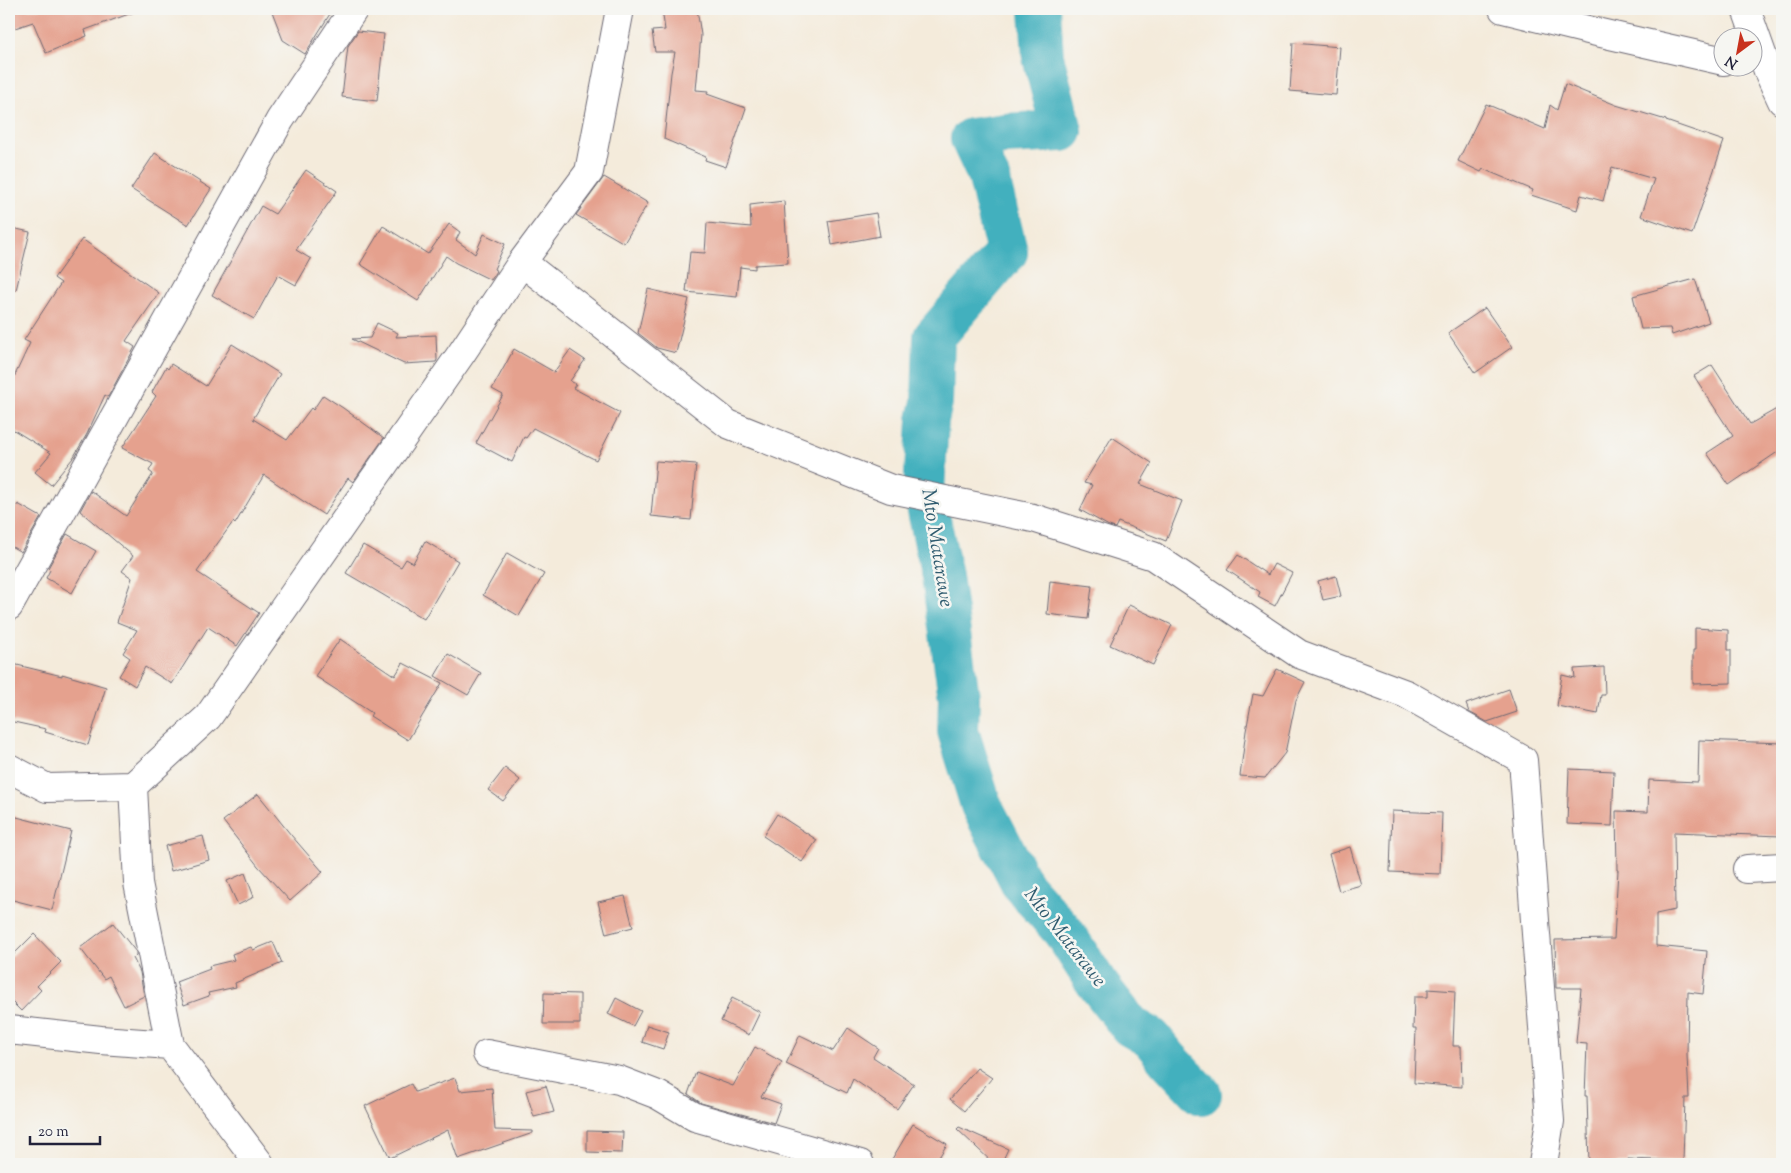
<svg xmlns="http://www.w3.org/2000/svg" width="1791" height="1173" font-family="'Sorts Mill Goudy',serif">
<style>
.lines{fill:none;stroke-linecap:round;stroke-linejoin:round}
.river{stroke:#42b0be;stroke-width:42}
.building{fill:#e5a18e}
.minor-casing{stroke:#6c6873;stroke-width:30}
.minor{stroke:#fff;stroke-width:28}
.labels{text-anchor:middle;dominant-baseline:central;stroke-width:5;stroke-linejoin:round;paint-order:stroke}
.water-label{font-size:20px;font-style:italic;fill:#2f5b6f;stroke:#f6f6f2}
</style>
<rect width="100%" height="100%" fill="#f6f6f2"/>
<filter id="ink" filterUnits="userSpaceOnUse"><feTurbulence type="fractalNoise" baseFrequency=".02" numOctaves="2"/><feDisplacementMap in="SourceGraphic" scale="10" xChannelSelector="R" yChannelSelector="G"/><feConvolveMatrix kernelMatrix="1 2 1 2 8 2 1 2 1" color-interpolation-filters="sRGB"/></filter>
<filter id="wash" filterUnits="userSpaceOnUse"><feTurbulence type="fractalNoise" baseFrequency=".0096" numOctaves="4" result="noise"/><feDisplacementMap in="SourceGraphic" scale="20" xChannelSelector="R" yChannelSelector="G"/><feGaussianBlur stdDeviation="1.12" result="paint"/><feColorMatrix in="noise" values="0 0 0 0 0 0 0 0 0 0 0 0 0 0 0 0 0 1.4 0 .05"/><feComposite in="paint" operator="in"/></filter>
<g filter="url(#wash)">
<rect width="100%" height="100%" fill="#f4ebdb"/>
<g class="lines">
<!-- river -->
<path class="river" d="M 1040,9 L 1043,57 L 1062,131 L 1005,134 L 971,139 L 989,178 L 1007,252 L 934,337 L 932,402 L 928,420 L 924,492 L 942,576 L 959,697 L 958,731 L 981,805 L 1023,886 L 1063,931 L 1096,982 L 1130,1026 L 1151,1038 L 1168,1059 L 1201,1094"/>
</g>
<g id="blocks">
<!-- building -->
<path class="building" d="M 9,9 L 137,9 L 137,11 L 85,30 L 87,36 L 46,53 L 33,22 L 9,30 Z
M 271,9 L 333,9 L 305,54 L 283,40 Z
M 662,9 L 697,9 L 701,35 L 696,90 L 708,91 L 707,94 L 746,108 L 726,167 L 705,160 L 706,157 L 664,139 L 671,73 L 675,52 L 655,52 L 652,31 L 665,30 Z
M 358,31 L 384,34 L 377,101 L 342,97 L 348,46 Z
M 1293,43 L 1340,47 L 1336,95 L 1290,91 Z
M 1565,84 L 1616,105 L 1666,120 L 1666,121 L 1724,141 L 1692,234 L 1641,216 L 1654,179 L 1612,167 L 1603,201 L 1581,195 L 1577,210 L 1531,195 L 1533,190 L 1483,169 L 1481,172 L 1458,161 L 1486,104 L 1545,129 L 1550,105 L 1557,110 Z
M 155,153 L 211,189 L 188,225 L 131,189 Z
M 306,170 L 337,191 L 296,250 L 311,259 L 296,285 L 278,275 L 254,319 L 212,295 L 261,206 L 275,214 Z
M 604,177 L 648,203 L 624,243 L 576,215 Z
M 784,201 L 788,263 L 755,265 L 755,269 L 740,267 L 737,297 L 686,292 L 690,252 L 705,253 L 707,223 L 751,227 L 750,205 Z
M 876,213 L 880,236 L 832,245 L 828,221 Z
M 449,224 L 460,232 L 456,240 L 475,254 L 484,234 L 505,244 L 494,269 L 497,271 L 491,280 L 456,263 L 446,256 L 418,301 L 360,264 L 383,226 L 428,254 Z
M 12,228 L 30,232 L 16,290 L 9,290 L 9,243 Z
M 82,239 L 159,293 L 126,341 L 135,347 L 108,397 L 105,395 L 87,434 L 73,458 L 51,485 L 35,472 L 51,453 L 9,427 L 9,388 L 30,343 L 24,340 L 61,283 L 54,278 Z
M 1695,279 L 1709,322 L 1672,335 L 1670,328 L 1641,329 L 1633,296 Z
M 648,289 L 689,299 L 676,353 L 657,348 L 638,333 Z
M 1485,308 L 1512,347 L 1475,373 L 1448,333 Z
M 377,323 L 398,333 L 396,337 L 436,335 L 437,360 L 436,362 L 404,364 L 352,339 L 370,338 Z
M 232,344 L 280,374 L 253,419 L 287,440 L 311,408 L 313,410 L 323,395 L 343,408 L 384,438 L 353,482 L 348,478 L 324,515 L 264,475 L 235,524 L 233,522 L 197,572 L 259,613 L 237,646 L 208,627 L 172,684 L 145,667 L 135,686 L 119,676 L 130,658 L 123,653 L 137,630 L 117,622 L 132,578 L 122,571 L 133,556 L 80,511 L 91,491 L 126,516 L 153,474 L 149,471 L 153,464 L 122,448 L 156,396 L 152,392 L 166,367 L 168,369 L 171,364 L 206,386 Z
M 514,349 L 554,372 L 570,350 L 585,360 L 570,381 L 576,384 L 573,388 L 620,413 L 596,460 L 533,428 L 526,438 L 524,437 L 512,462 L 476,443 L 503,395 L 492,389 Z
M 1712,365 L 1750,424 L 1782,406 L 1782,449 L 1729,485 L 1707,453 L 1733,436 L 1694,376 Z
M 1112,437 L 1152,463 L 1140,484 L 1182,501 L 1166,541 L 1118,522 L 1115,528 L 1109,526 L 1080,510 L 1092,485 L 1084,483 Z
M 656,461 L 696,464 L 691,520 L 651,516 Z
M 18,504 L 41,517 L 21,552 L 9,545 L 9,519 Z
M 67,534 L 96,551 L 72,593 L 46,578 L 50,570 L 48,568 Z
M 425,541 L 458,561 L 424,619 L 346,573 L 363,545 L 401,567 L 406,559 L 413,563 Z
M 507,553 L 544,574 L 519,616 L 483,595 Z
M 1238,555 L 1268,575 L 1274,564 L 1292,573 L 1275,606 L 1258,597 L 1260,592 L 1227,570 Z
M 1336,576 L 1341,596 L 1323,600 L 1318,581 Z
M 1050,581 L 1092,586 L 1088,619 L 1047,614 Z
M 1129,605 L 1172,625 L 1153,665 L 1110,645 Z
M 1695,628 L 1728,630 L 1728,650 L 1731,650 L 1731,683 L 1693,684 L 1693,650 L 1695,650 Z
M 340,639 L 395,676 L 403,663 L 442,683 L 408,740 L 370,716 L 372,713 L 315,676 Z
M 448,654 L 481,673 L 468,695 L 435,676 Z
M 9,663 L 62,676 L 62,674 L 106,687 L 88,745 L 45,732 L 46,729 L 9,721 Z
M 1604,667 L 1605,695 L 1601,695 L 1598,714 L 1557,706 L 1562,675 L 1575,678 L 1574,669 Z
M 1277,669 L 1305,682 L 1296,700 L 1285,753 L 1265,778 L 1240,776 L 1246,731 L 1253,694 L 1263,696 Z
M 1509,689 L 1517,712 L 1487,722 L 1469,712 L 1466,704 Z
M 1699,740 L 1782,743 L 1781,836 L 1674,832 L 1675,910 L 1656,914 L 1656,946 L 1707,951 L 1703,994 L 1688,992 L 1687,1055 L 1689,1098 L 1685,1098 L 1683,1161 L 1628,1159 L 1628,1163 L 1589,1164 L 1587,1096 L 1585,1096 L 1587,1044 L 1576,1043 L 1581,988 L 1556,988 L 1555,940 L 1614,939 L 1618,870 L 1617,870 L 1616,811 L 1648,812 L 1649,780 L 1698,782 Z
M 505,768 L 520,780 L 503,801 L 488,790 Z
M 1569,769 L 1614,771 L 1612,826 L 1567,824 Z
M 258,794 L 291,835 L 323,872 L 290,901 L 258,866 L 223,821 Z
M 1392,811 L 1442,813 L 1440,874 L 1390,872 Z
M 777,814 L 817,840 L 802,862 L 763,836 Z
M 9,815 L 71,831 L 52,910 L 9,899 Z
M 203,836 L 209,860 L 171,871 L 165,846 Z
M 1350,847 L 1361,885 L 1339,891 L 1329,854 Z
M 245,873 L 254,897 L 238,905 L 227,881 Z
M 625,896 L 633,927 L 606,934 L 598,902 Z
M 113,923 L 136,952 L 136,955 L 133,958 L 140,972 L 144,996 L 124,1006 L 109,976 L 104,979 L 80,948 Z
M 34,934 L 61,962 L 37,986 L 41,990 L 21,1011 L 9,999 L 9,959 Z
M 273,942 L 282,963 L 235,983 L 236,987 L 208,993 L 209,996 L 184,1005 L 176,982 L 210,969 L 209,966 L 234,960 L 232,954 L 251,947 L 253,950 Z
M 1428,989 L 1455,991 L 1453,1046 L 1461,1046 L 1462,1087 L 1414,1083 L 1416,1029 L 1413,1029 L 1414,997 L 1428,997 Z
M 544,993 L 580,994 L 580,1024 L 543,1024 Z
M 616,998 L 641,1011 L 633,1026 L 608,1014 Z
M 732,998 L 760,1012 L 749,1035 L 721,1021 Z
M 647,1025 L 669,1032 L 663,1049 L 642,1042 Z
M 848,1028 L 878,1048 L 873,1057 L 914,1084 L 897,1109 L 853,1079 L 847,1093 L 786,1064 L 800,1035 L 833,1051 Z
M 755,1047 L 782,1062 L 761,1097 L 781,1104 L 774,1123 L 701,1103 L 688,1094 L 696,1072 L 733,1086 Z
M 977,1068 L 992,1078 L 964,1111 L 950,1099 Z
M 455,1078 L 460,1091 L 492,1088 L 495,1130 L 533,1131 L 533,1133 L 458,1159 L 448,1130 L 390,1158 L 365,1106 L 411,1084 L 415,1092 Z
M 546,1086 L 554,1112 L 534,1117 L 526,1091 Z
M 913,1124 L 947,1144 L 935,1164 L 889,1164 Z
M 959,1127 L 1008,1149 L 1001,1164 L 994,1164 L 957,1129 Z
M 587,1131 L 623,1132 L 622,1153 L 587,1152 Z"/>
</g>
</g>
<g filter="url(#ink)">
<use href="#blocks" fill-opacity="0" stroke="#6c6873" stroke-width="1"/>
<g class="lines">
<!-- minor casing -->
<g class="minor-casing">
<path id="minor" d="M 1503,9 L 1592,31 L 1724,61
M 1746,9 L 1768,71 L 1782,101
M 522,262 L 728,424 L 891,489 L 1033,518 L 1153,556 L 1299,654 L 1406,694 L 1523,760 L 1550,1121 L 1543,1164
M 9,606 L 280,120 L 354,9
M 9,768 L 47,788 L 133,786 L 208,717 L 461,354 L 522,262 L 589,172 L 620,9
M 133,786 L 138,883 L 170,1045 L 260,1164
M 1747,869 L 1782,867
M 9,1030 L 101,1040 L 170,1045
M 487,1054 L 619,1080 L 658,1095 L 695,1117 L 860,1164"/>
</g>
<!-- minor -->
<use href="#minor" class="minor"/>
</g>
</g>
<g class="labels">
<!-- water labels -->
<g class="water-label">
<text transform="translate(936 548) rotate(81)">Mto Matarawe</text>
<text transform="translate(1064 938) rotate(52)">Mto Matarawe</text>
</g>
</g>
<!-- margin -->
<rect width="1791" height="1173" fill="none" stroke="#f6f6f2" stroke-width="30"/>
<!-- north arrow -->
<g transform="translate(1738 52) rotate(212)"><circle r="24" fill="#f6f6f2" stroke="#a1a1a9"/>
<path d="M0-4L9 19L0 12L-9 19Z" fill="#c8321e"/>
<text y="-8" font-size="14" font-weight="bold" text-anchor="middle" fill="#22223b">N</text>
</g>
<!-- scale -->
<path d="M30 1136v8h70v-8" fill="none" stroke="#22223b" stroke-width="2.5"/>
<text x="38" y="1136" font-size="15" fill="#22223b" stroke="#f6f6f2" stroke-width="4" paint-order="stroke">20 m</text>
</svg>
